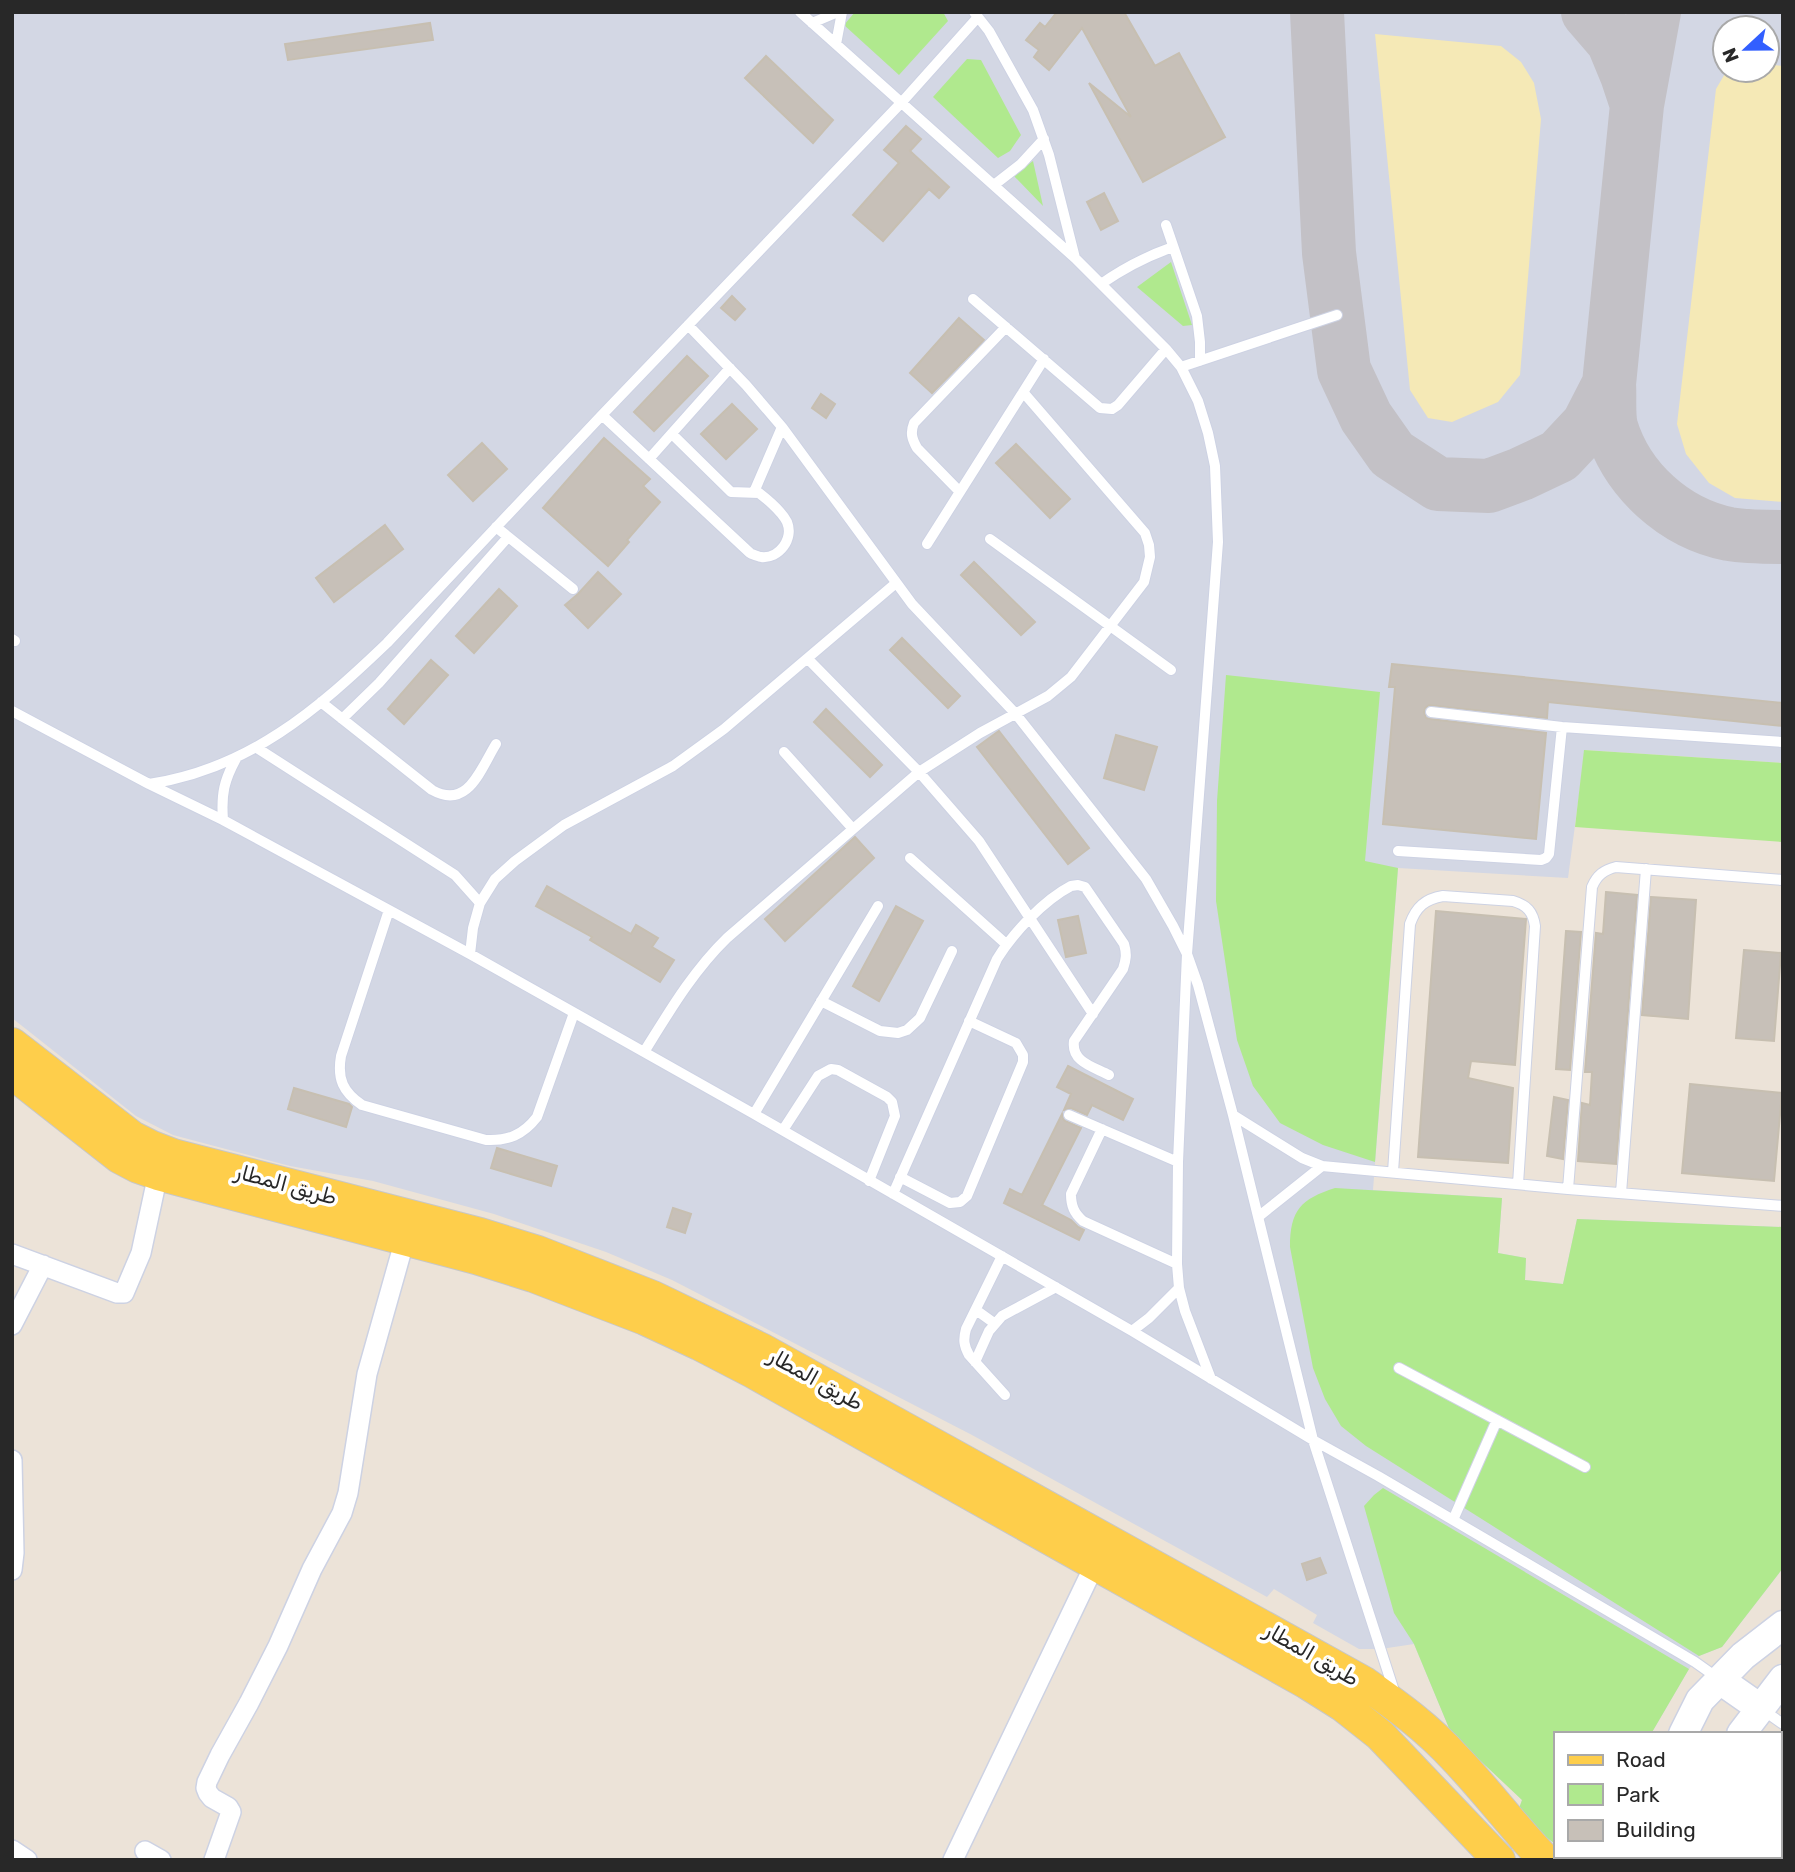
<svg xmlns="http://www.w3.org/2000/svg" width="1795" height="1872" font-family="Rubik,Cairo,sans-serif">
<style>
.airport{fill:#d3d7e4;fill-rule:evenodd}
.green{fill:#b0e98e}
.sand{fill:#f5e9b6}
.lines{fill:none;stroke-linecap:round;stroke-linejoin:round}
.taxiway{stroke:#c3c1c6;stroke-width:54}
.building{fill:#c7c0b8;stroke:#c7bfb1;stroke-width:2}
.secondary-tunnel{stroke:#c5beb5;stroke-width:28;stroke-dasharray:28 14;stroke-linecap:butt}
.lane-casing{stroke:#cdd2e3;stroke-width:12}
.street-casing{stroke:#cdd2e3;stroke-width:22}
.secondary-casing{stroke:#cdd2e3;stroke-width:31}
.primary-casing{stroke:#c7c7c7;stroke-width:34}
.lane{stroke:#fff;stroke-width:10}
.street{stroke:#fff;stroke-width:19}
.secondary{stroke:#fff;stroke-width:28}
.primary{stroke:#fece4b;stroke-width:32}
.labels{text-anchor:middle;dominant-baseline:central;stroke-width:7;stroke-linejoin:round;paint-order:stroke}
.street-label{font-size:21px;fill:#282828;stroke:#fff}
</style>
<rect width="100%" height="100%" fill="#ece3d8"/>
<!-- airport -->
<path class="airport" d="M 12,12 L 1783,12 L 1783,763 L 1585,750 L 1568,878 L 1398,868 L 1373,1190 L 1502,1198 L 1498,1253 L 1526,1258 L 1525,1280 L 1563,1284 L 1577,1219 L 1783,1227 L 1783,1568 L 1722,1647 L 1699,1656 L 1689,1669 L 1651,1734 L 1555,1734 L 1555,1844 L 1517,1814 L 1522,1800 L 1451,1733 L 1414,1644 L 1381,1649 L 1359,1649 L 1313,1623 L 1317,1615 L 1274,1589 L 1267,1597 L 972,1435 L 672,1280 L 606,1252 L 494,1214 L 373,1181 L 290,1166 L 173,1135 L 136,1116 L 12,1018 ZM 1725,28 L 1767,28 L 1767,70 L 1725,70 Z"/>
<!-- green -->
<path class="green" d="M 855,12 L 943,12 L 948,21 L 899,75 L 844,25 Z
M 967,59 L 981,60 L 1021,135 L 1010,151 L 998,158 L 933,97 Z
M 1033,161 L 1043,206 L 1013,175 Z
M 1171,262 L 1192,325 L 1183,326 L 1137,287 Z
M 1226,675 L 1380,692 L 1365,861 L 1398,868 L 1375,1162 L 1323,1145 L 1280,1123 L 1253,1086 L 1237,1040 L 1216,901 L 1217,801 Z
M 1584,750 L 1783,763 L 1783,842 L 1575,827 Z
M 1335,1188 L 1502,1198 L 1498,1253 L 1526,1258 L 1525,1280 L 1563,1284 L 1577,1219 L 1783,1227 L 1783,1568 L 1722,1647 L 1699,1656 L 1366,1446 L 1341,1426 L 1325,1399 L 1313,1368 L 1290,1247 C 1290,1210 1301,1199 1335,1188 Z
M 1383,1488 L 1689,1669 L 1651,1734 L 1555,1734 L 1555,1844 L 1517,1814 L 1522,1800 L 1451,1733 L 1414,1644 L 1394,1613 L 1364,1506 L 1374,1495 Z
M 1776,1732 L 1783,1735 L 1783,1860 L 1712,1860 L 1713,1856 L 1779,1856 L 1779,1734 L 1775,1734 Z"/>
<!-- sand -->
<path class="sand" d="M 1375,34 L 1501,46 L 1521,62 L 1534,83 L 1541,119 L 1520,375 L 1498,402 L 1452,422 L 1428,418 L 1410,390 Z
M 1767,64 L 1783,66 L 1783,502 L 1735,498 L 1709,483 L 1686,454 L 1677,424 L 1716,89 L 1726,72 L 1730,70 L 1767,70 Z"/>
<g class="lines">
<!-- taxiway -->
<path class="taxiway" d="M 1317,12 L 1329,253 L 1344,370 L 1366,417 L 1392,454 L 1438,484 L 1489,486 L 1521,474 L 1559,456 L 1588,425 L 1609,384 L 1637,105 L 1654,12
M 1588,12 L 1613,41 L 1627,75 L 1637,105
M 1609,384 C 1610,397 1608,414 1611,427 C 1627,480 1674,523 1729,534 C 1746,537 1765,537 1783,537"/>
</g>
<!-- building -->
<path class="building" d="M 1057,12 L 1124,12 L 1155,66 L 1179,53 L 1225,137 L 1143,182 L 1089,83 L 1131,117 L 1082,28 L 1049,70 L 1034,57 L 1039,50 L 1026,40 L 1040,23 L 1045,27 Z
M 430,23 L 433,40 L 288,60 L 285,44 Z
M 766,56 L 833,120 L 813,143 L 745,78 Z
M 906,126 L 921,139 L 910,151 L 949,187 L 939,198 L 929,189 L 883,241 L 853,215 L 899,163 L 884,150 Z
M 1104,193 L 1118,221 L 1101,230 L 1087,202 Z
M 732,296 L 745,309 L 735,320 L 721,308 Z
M 959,318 L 984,340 L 932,393 L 910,373 Z
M 687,356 L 708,376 L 654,431 L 634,412 Z
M 821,394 L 835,404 L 826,418 L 812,408 Z
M 732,404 L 757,429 L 726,459 L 701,434 Z
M 604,438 L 650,479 L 643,486 L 660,502 L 627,540 L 629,542 L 608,566 L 543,508 Z
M 482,443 L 507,469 L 473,501 L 448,475 Z
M 1016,444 L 1070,499 L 1050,518 L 996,463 Z
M 385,525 L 403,549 L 334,602 L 316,578 Z
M 974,562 L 1035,622 L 1021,635 L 961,575 Z
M 598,572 L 621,594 L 588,628 L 565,605 L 578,594 Z
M 499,589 L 517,606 L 474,653 L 456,636 Z
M 902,638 L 960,696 L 948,708 L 890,650 Z
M 431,660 L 448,675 L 404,724 L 388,709 Z
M 1392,664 L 1783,703 L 1783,726 L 1548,702 L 1547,718 L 1429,705 L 1425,708 L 1424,712 L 1426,718 L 1430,719 L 1546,733 L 1536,839 L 1383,824 L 1395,687 L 1389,687 Z
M 826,709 L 882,765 L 870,777 L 814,722 Z
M 999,731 L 1089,848 L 1068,864 L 977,747 Z
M 1116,735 L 1157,747 L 1144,790 L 1104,778 Z
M 855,837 L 874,858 L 785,941 L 765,919 Z
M 547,886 L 631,934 L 636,925 L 658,938 L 652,947 L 674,960 L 660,982 L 590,940 L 592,937 L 536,906 Z
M 1606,892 L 1637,895 L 1616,1164 L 1578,1161 L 1582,1103 L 1590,1105 L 1592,1072 L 1585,1072 L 1596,933 L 1603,934 Z
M 1651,897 L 1696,900 L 1688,1019 L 1642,1015 Z
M 896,906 L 923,921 L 879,1001 L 853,986 Z
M 1436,911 L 1526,919 L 1515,1065 L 1471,1061 L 1468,1078 L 1513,1088 L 1508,1163 L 1418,1157 Z
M 1078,916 L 1086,953 L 1066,957 L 1058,920 Z
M 1566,931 L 1581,932 L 1570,1070 L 1556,1069 Z
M 1744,950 L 1781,953 L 1774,1041 L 1736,1038 Z
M 1068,1066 L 1133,1099 L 1123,1120 L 1092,1105 L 1087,1115 L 1071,1108 L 1064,1110 L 1071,1094 L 1057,1087 Z
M 1690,1084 L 1782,1093 L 1774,1181 L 1682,1173 Z
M 294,1088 L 349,1104 L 352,1107 L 346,1127 L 288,1109 Z
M 1554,1097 L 1568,1100 L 1563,1159 L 1547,1156 Z
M 1062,1114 L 1063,1119 L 1065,1121 L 1081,1128 L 1042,1205 L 1071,1220 L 1078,1227 L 1084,1230 L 1079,1240 L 1004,1203 L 1010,1189 L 1022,1195 Z
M 497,1148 L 557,1166 L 551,1186 L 491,1168 Z
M 673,1208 L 691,1214 L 685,1233 L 667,1227 Z
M 1320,1558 L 1326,1573 L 1307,1580 L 1302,1564 Z"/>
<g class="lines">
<!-- secondary-tunnel -->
<path class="secondary-tunnel" d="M 1651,1860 L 1652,1856"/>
<!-- lane casing -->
<g class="lane-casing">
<path id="lane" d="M 800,12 L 1075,258 L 1166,349 L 1181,367 L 1198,401 L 1208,433 L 1215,466 L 1218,542 L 1187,954 L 1178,1162 L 1177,1264 L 1179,1288 L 1185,1311 L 1211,1379
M 974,12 L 989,31 L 1033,110 L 1049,155 L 1075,258
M 812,23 L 838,12
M 836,44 L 842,12
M 994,185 L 1021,164 L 1044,139
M 1166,225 L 1197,316 L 1200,342 L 1200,361
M 1101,284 C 1124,268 1147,256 1173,247
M 973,299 L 1100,408 L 1112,409 L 1118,405 L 1166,349
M 688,325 L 746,385 L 782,427 L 912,604 L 1015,713 L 1146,879 L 1173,926 L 1187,954 L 1198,985 L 1233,1115 L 1313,1440 L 1395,1694
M 1181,367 L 1337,315
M 602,415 L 750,553 C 751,554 760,557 761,557 C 779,559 794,539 787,522 C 782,512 768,500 759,493 L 731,492 L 672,434
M 649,459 L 730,368
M 754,492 L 782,427
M 960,492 L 917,448 C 912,439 910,433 914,423 L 1006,327
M 496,527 L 573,589
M 990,539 L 1171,670
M 927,544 L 1044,359
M 12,639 L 15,641
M 808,659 L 919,772 L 979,841 L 1093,1014
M 321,702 L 432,790 C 468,810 480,770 496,744
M 12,711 L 149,784 L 223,820 L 470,954 L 754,1114 L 1132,1331 L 1313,1440 L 1378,1476 L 1695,1662 L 1719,1679
M 1431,712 L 1562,727 L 1783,742
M 342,719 L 379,683 L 508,537
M 257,748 L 455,875 L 480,903
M 784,752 L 853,829
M 149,784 C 249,769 317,710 387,643 L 602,415 L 902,102 L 978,17
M 223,820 C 221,794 224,780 237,757
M 1398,851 L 1541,860 L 1546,858 L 1549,854 L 1562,727
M 910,858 L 1006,944
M 389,910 L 341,1056 C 337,1079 343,1092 362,1105 L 486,1140 C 508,1141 523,1135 537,1117 L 574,1013
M 470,954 L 473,928 L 480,903 L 495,879 L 515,861 L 564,825 L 673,766 L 724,729 L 896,583
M 821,1001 L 880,1031 L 898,1033 L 907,1030 L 920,1018 L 952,951
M 644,1052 C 669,1012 693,971 727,938 L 919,772 L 980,733 L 1048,696 L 1071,677 L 1144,582 L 1150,557 L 1149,545 L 1145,533 L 1023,392
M 754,1114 L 878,906
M 1069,1115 L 1178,1162
M 1233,1115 L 1302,1158 L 1322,1166 L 1568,1189 L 1783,1206
M 1102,1129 L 1071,1194 C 1071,1206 1074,1213 1083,1221 L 1177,1264
M 783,1130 L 818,1076 L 831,1069 L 838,1070 L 887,1097 L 892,1102 L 895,1116 L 869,1181
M 1393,1172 L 1410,924 C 1416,907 1425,899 1443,896 L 1513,901 C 1527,905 1533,912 1535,926 L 1518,1184
M 900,1177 L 950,1203 L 960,1202 L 967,1196 L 1023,1062 L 1023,1055 L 1016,1043 L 969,1021
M 1568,1189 L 1592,887 C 1597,875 1604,870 1616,867 L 1783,880
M 1621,1193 L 1646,869
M 893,1194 L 997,959 C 1013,933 1044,900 1071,886 L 1078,885 L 1085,887 L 1124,944 C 1127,954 1126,960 1123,969 L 1074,1041 C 1071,1062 1094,1067 1109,1075
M 1258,1217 L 1322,1166
M 1002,1256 L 966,1329 C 963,1340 964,1346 969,1355 L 1005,1395
M 976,1310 L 994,1323
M 1132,1331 L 1149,1318 L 1179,1288
M 975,1362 L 989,1331 L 1002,1316 L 1056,1287
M 1399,1368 L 1585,1467
M 1453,1520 L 1497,1420
M 1763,1710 L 1783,1724"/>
</g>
<!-- street casing -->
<g class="street-casing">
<path id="street" d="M 12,1254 L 117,1293 L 124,1293 L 141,1253 L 158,1174
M 12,1325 L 43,1265
M 12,1460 L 14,1553 L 12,1570
M 12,1850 L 27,1860
M 145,1851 L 161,1860
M 214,1860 L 231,1812 L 228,1807 L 212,1798 L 208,1793 L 206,1788 L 207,1782 L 220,1755 L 249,1703 L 278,1646 L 312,1569 L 342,1513 L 348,1493 L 367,1374 L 405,1239
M 953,1860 L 1095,1564"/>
</g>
<!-- secondary casing -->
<g class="secondary-casing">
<path id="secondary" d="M 1720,1680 L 1760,1708
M 1683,1734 L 1700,1700 L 1743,1656 L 1783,1625
M 1741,1734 L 1783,1679
M 1615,1860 L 1616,1856
M 1675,1860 L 1677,1856"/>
</g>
<!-- primary casing -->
<g class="primary-casing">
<path id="primary" d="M 12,1044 L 132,1137 L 152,1147 L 173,1155 L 480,1234 L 538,1252 L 653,1297 L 763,1350 L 1363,1682 C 1396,1705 1428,1728 1455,1758 C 1486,1790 1513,1827 1545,1860
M 12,1073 L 119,1157 L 138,1167 L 158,1174 L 476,1258 L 533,1276 L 645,1319 L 699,1344 L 753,1372 L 1307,1683 L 1342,1705 L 1380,1735 L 1499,1860"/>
</g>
<!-- lane -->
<use href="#lane" class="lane"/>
<!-- street -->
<use href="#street" class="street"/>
<!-- secondary -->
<use href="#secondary" class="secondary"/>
<!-- primary -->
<use href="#primary" class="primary"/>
</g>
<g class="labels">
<!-- street labels -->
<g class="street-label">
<text transform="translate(286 1184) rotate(15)">طريق المطار</text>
<text transform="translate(816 1379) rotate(29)">طريق المطار</text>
<text transform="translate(1312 1654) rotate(30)">طريق المطار</text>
</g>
</g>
<!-- border -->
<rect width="1795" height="1872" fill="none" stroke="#282828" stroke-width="28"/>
<!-- legend -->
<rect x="1554" y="1732" width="228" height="126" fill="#ffffff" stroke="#a9a9a9" stroke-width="2"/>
<rect x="1568" y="1755" width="35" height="10" fill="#fece4b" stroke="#a9a9a9" stroke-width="2"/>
<text x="1616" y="1767" font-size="21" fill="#282828">Road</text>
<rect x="1568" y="1784" width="35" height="21" fill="#b0e98e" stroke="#a9a9a9" stroke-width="2"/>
<text x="1616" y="1802" font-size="21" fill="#282828">Park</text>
<rect x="1568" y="1820" width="35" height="21" fill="#c7c0b8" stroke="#a9a9a9" stroke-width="2"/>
<text x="1616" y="1837" font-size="21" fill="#282828">Building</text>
<!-- north arrow -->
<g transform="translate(1746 49) rotate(248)"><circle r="33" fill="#ffffff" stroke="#a9a9a9" stroke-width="2"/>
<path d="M0-5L12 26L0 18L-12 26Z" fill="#325fff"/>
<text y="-10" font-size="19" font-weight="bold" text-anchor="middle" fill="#282828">N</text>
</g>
</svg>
